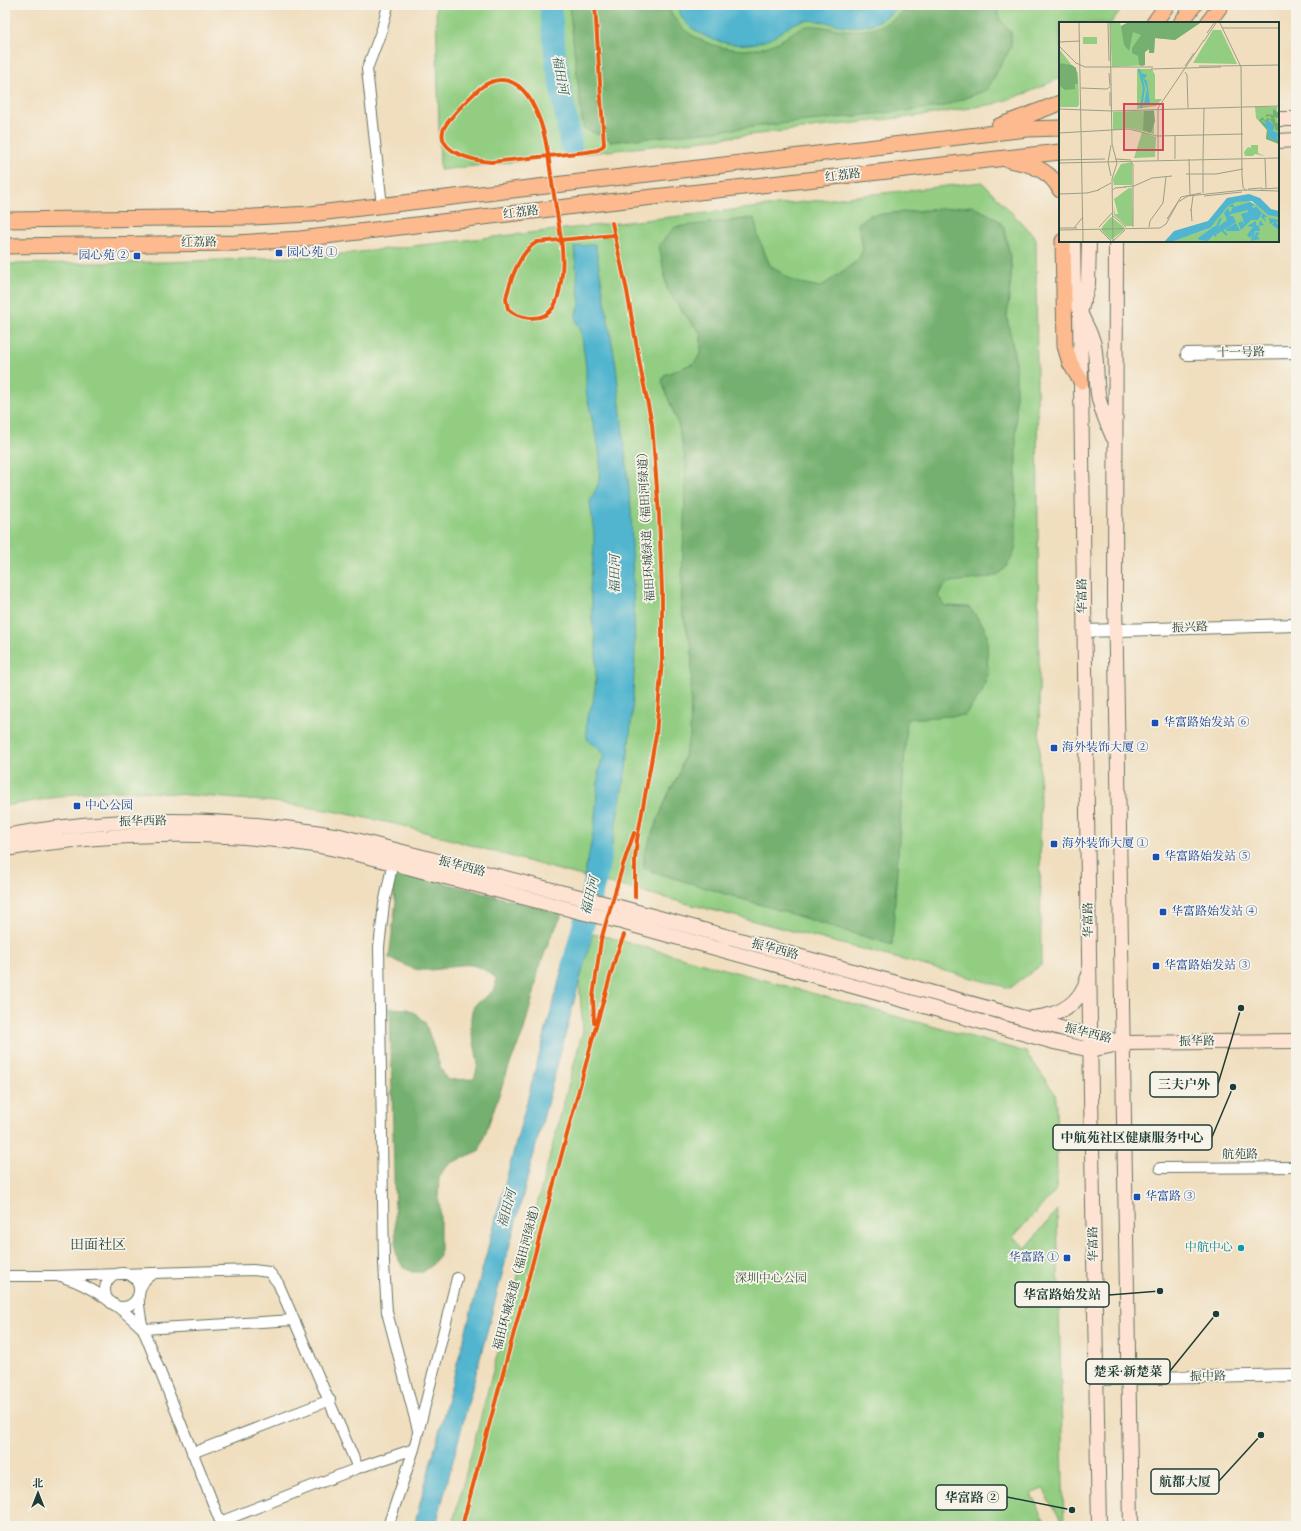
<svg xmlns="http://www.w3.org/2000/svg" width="1301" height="1531" font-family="'Sorts Mill Goudy','Noto Serif SC',serif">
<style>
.green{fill:#92cd82;stroke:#58855b}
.forest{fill:#75b070;stroke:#4a7652}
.water{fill:#51b5cf;stroke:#387982}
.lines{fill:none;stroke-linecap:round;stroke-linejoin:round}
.river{stroke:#51b5cf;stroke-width:22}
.minor-casing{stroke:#687564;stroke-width:12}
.tertiary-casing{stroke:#687564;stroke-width:14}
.secondary-casing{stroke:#687564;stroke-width:16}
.primary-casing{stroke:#687564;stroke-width:17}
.minor{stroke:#fff;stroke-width:10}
.tertiary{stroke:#fff;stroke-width:12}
.secondary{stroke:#fee3d2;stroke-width:14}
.primary{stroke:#fcba8e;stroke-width:15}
.cycleway-casing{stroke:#f7f3e8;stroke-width:6}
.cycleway{stroke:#e8590c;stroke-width:4}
.transit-dot{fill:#1a4fb4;stroke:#f7f3e8;stroke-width:1.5}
.culture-dot{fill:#0f9aa8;stroke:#f7f3e8;stroke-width:1.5}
.labels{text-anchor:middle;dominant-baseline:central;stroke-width:3.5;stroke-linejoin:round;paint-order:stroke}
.street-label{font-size:12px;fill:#1f3d34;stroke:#f7f3e8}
.transit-label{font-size:12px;fill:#164399;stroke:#f7f3e8;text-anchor:start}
.culture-label{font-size:12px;fill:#0d838f;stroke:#f7f3e8;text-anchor:end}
.park-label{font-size:12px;fill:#365a44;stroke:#f7f3e8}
.water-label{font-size:13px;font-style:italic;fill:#2c5b5b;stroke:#f7f3e8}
.quarter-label{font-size:14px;fill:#1f3d34;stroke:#f7f3e8}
.inset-river{fill:none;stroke:#51b5cf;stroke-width:2}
.inset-road{fill:none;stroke:#9c9e87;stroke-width:1}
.view{fill:#d1495b;fill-opacity:0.15;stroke:#d1495b;stroke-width:2}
.inset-edge{fill:none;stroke:#1f3d34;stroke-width:2}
.leader{fill:none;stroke:#1f3d34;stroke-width:1.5}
.callout-dot{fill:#1f3d34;stroke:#f7f3e8;stroke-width:1.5}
.callout{fill:#f7f3e8;stroke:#1f3d34;stroke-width:1.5}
.callout-label{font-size:13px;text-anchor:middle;font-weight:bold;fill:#1f3d34}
</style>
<rect width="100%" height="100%" fill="#f7f3e8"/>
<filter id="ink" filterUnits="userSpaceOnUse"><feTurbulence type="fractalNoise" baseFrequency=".025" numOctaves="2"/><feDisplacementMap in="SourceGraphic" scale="8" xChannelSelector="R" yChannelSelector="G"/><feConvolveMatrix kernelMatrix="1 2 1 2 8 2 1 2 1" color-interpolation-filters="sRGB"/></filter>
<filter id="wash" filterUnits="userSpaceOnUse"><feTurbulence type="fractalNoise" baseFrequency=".012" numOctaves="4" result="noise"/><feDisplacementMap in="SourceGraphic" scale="16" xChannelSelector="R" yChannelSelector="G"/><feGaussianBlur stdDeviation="0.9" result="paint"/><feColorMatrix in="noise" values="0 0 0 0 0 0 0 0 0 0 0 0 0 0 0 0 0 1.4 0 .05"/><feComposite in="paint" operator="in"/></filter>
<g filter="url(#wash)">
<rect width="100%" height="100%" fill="#f0debe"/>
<!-- green -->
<path class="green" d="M 436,5 L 1124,5 L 1111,23 L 1060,23 L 1060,78 L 1027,93 L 994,104 L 926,115 L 440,170 Z
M 982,182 L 1036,238 L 1041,965 L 1010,988 L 559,870 L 396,824 L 332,811 L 275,802 L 138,791 L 106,791 L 75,794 L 5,806 L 5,264 L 166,262 L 324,256 Z
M 593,934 L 608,937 L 1026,1052 L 1056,1095 L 1057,1189 L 1013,1237 L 1026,1248 L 1057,1210 L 1064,1526 L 1043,1488 L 1031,1494 L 1048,1526 L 452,1526 L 583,1030 L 579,982 Z"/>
<!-- forest -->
<path class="forest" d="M 569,5 L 668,5 C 679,44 742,60 776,43 C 788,38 795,28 808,26 C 820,25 832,29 844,30 C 869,33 892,25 909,5 L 996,5 L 1000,19 L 1011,33 L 1011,47 L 987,90 L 941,107 L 610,142 L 609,139 L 583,128 Z
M 972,206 L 996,218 L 1004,227 L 1012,268 L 1007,317 L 1016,364 L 1016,547 C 1004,581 993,577 960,581 C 956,581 949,582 945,585 C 942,587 940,592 938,596 L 945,606 L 969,607 L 983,625 L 987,635 L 988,674 L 982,692 L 965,715 L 907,719 L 892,945 L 644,869 L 644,854 L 668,794 L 678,777 L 690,736 L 692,649 L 681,609 L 686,464 L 678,424 L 662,382 L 664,375 L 694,363 L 701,354 L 701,334 L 681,310 L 667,289 L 659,245 L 675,227 L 754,218 L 759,239 L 770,265 L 795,282 L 821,287 L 858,260 L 863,249 L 858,224 L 870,215 Z
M 397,871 L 561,913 L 561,917 L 550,939 L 539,968 L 534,993 L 523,1033 L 511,1061 L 479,1151 L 451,1163 L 444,1169 L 439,1178 L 438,1196 L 440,1209 L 440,1255 L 430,1267 L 423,1272 L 412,1272 L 403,1267 L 396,1255 L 390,1008 L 407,1009 L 415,1013 L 425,1022 L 441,1069 L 447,1080 L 474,1079 C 476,1072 479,1065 477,1058 C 475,1040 468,1031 472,1011 C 474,1000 491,998 495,987 C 496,985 496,980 496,978 C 466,953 456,971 423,970 C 411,970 400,962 389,958 L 396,902 L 388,876 Z"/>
<!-- water -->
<path class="water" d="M 677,5 L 900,5 C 880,25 862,30 834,24 C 824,22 812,19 801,21 C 787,24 778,37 764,41 C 737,50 701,41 683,19 C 681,15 679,9 677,5 Z
M 595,244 L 616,366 L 631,510 L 635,656 L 632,715 L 627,763 L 605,883 L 584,878 L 594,829 L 599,769 L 604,756 L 599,749 L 588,741 L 586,733 L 587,717 L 593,703 L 596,680 L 596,641 L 592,619 L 592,603 L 590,589 L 594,548 L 594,534 L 590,502 L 599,482 L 600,454 L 586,392 L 586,368 L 583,344 L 581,331 L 576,320 L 576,313 L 580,305 L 574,247 Z
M 572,932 L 591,937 L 436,1525 L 436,1526 L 414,1526 Z"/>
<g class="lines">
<!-- river -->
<path class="river" d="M 550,5 L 556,61 L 571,145
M 573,964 L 597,874 L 601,852"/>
</g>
</g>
<g filter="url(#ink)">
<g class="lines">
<!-- minor casing -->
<g class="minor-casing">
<path id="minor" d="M 382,206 L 367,69 L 382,29 L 388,5
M 393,862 L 384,904 L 379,947 L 384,1264 L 387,1312 L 418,1430
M 1160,1168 L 1296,1167
M105 1290a17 17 0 1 1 34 0a17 17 0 1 1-34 0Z
M 155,1273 C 132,1282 139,1309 143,1329 L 222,1526
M 5,1276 L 54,1276 L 253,1270 L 269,1272 L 278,1283 L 358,1468
M 65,1278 C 91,1285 124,1310 143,1329 L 294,1320
M 192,1453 L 330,1400
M 220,1522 L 358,1468 L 414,1449
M 388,1526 L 414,1449 L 457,1278"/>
</g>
<!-- tertiary casing -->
<g class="tertiary-casing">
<path id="tertiary" d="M 1187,354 L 1296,352
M 1084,631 L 1296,625
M 1097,1379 L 1296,1375"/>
</g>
<!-- secondary casing -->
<g class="secondary-casing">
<path id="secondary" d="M 1278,119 L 1296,119
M 1278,141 L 1296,140
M 1073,241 C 1074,260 1072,281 1076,299 C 1079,316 1090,329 1094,345 C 1097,361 1096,378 1098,394 C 1100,409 1107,423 1113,437
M 1089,241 L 1088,284 L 1080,313 L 1091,1095 L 1099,1526
M 1116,241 L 1115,597 L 1131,1526
M 5,836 C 115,815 229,817 340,836 L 623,908 L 1068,1030 L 1120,1042
M 5,849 C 107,833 212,829 314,845 C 354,851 391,863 430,873 C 493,889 555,906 618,921 L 1054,1042 L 1091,1050 L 1123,1043 L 1296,1041
M 1032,1018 C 1059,1016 1080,1005 1088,977"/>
</g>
<!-- primary casing -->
<g class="primary-casing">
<path id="primary" d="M 1154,23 L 1167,5
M 1181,23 L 1194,5
M 1208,23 L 1221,5
M 999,126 L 1060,103
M 1009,160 C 1029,163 1051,170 1060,190
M 5,220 L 253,217 L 310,214 L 1027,129 L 1060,128
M 1063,241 L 1065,346 L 1070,363 L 1081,381
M 5,246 L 235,243 L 300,239 L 608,202 L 1060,152"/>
</g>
<!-- minor -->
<use href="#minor" class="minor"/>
<!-- tertiary -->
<use href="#tertiary" class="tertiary"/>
<!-- secondary -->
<use href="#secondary" class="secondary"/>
<!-- primary -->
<use href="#primary" class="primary"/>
<!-- cycleway casing -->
<g class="cycleway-casing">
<path id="cycleway" d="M 595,5 L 604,145 L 598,150 L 587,152 L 491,162 C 476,161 438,153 443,131 C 445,121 475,92 483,86 C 488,83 494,80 500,80 C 517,79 529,95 535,109 C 548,135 549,167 554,195 C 558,223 566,253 561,282 C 558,302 553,319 530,318 C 521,317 514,315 508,309 L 506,299 L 507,294 C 512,276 520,252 537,242 L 615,235
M 612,223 L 627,291 L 641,371 L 652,424 L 659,515 L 662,591 L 662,660 L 656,735 L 637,840 L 635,859 L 635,897
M 594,1022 L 593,997 L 601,940 L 623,865 L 634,833
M 462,1526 L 595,1030 L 616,956 L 624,935"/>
</g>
<!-- cycleway -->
<use href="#cycleway" class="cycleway"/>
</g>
</g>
<!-- markers -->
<g class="transit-dot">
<rect x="275" y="249" width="8" height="8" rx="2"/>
<rect x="133" y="252" width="8" height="8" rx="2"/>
<rect x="1151" y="719" width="8" height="8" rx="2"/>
<rect x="1050" y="744" width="8" height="8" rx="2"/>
<rect x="73" y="802" width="8" height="8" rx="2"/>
<rect x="1050" y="840" width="8" height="8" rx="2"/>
<rect x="1152" y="853" width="8" height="8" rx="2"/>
<rect x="1159" y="908" width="8" height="8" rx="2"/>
<rect x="1152" y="962" width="8" height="8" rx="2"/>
<rect x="1133" y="1193" width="8" height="8" rx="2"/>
<rect x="1063" y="1254" width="8" height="8" rx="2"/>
</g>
<circle class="culture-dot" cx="1241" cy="1248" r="4"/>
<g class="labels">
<!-- street labels -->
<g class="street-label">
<text transform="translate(843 176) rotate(-7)">红荔路</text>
<text transform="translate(521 213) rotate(-7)">红荔路</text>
<text transform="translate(199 243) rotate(-1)">红荔路</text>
<text transform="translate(1241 353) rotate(-1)">十一号路</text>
<text transform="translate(647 524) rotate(-93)">福田环城绿道（福田河绿道）</text>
<text transform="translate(1083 596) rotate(-91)">华富路</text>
<text transform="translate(1190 628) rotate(-2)">振兴路</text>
<text transform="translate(143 822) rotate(-1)">振华西路</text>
<text transform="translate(462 867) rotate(15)">振华西路</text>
<text transform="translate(1089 920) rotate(-91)">华富路</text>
<text transform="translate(775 950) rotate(15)">振华西路</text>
<text transform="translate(1088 1034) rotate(14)">振华西路</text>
<text transform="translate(1197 1042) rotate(-1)">振华路</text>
<text x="1240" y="1155">航苑路</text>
<text transform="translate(1094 1244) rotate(-91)">华富路</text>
<text transform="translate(518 1275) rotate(-75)">福田环城绿道（福田河绿道）</text>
<text transform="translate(1208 1377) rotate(-1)">振中路</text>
</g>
<!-- transit labels -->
<g class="transit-label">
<text x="287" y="253">园心苑 ①</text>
<text x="129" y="256" text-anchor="end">园心苑 ②</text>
<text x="1163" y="723">华富路始发站 ⑥</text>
<text x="1062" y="748">海外装饰大厦 ②</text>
<text x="85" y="806">中心公园</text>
<text x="1062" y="844">海外装饰大厦 ①</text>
<text x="1164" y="857">华富路始发站 ⑤</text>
<text x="1171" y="912">华富路始发站 ④</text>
<text x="1164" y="966">华富路始发站 ③</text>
<text x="1145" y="1197">华富路 ③</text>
<text x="1059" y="1258" text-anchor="end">华富路 ①</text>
</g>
<!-- culture labels -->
<g class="culture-label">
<text x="1233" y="1248">中航中心</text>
</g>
<!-- park labels -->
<g class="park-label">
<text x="771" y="1279">深圳中心公园</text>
</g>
<!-- water labels -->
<g class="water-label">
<text transform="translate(559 75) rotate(80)">福田河</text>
<text transform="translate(616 574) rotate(-90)">福田河</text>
<text transform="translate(591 896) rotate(-76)">福田河</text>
<text transform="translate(508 1209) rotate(-75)">福田河</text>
</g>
<!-- quarter labels -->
<g class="quarter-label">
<text x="98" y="1246">田面社区</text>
</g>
</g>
<!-- overview -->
<g transform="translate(1059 22)">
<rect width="220" height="220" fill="#f0debe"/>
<path d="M 51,1 L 61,1 L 62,4 L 68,1 L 141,1 L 116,18 L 96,16 L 95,31 L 90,31 L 90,27 L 86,30 L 86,43 L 53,45 ZM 154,8 L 162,8 L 178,42 L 134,41 ZM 24,15 L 38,15 L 38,22 L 24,22 ZM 0,27 L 19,51 L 20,83 L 18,85 L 0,85 ZM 78,47 L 93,47 L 96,53 L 96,77 L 103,77 L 97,84 L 78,87 ZM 196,85 L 218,85 L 220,122 L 207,117 L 208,108 L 197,96 ZM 95,88 L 95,112 L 69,106 L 54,108 L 54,90 ZM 83,110 L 97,115 L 96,135 L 75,136 ZM 192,123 L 199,123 L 199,131 L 206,134 L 196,132 L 194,134 L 186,134 L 185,130 L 189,125 L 192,126 ZM 73,140 L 73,163 L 55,163 L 54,157 L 62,142 ZM 70,166 L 73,166 L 74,204 L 67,204 L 55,193 L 55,185 L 56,192 L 59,192 L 55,177 ZM 188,178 L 220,195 L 220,219 L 114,219 L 149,207 L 171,181 ZM 52,195 L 65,205 L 65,208 L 52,218 L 43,209 L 43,205 Z" fill="#92cd82"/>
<path d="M 68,1 L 141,1 L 116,18 L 96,16 L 95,31 L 90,31 L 90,27 L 86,30 L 86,43 L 83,44 L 80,43 L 79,34 L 73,31 L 73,26 L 82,13 L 74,10 L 70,29 L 65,23 L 62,4 ZM 0,41 L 13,43 L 17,46 L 19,62 L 16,62 L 16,67 L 6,68 L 0,63 ZM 214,87 L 220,91 L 219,96 L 215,95 L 217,101 L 220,101 L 220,109 L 216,108 L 216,104 L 214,109 L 214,101 L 210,97 L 208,102 L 204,98 L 202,99 L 206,102 L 209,108 L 209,116 L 220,119 L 220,122 L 207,117 L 208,108 L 200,98 L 204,95 L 206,99 L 208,96 L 213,97 L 211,94 L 206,95 L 208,92 L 214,93 ZM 85,89 L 95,89 L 96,99 L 92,111 L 84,108 Z" fill="#75b070"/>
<path d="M 82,51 L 88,53 L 85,57 L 88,59 L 91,83 L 85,82 L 88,67 ZM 208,97 L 214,102 L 214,109 L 220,111 L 218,116 L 220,119 L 209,116 L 209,107 L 202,99 L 208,102 ZM 190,172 L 201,176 L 212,187 L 220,189 L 220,195 L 209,193 L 193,179 L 177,180 L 169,184 L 151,206 L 115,219 L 106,219 L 115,209 L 149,199 L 168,176 ZM 191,180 L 196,183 L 193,184 L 195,187 L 197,184 L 203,191 L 199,198 L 192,198 L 182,208 L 179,201 L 183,199 L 186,203 L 182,192 L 189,190 L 189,188 L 172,192 L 170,194 L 174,194 L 177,200 L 163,209 L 160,204 L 168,198 L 165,191 L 169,186 L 171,191 L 174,185 L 169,185 L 174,182 L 175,185 ZM 204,191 L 209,196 L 220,198 L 220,200 L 216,200 L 219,202 L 219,207 L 213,203 L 215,200 L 211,202 L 210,196 L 205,195 L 207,200 L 202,195 ZM 201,198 L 205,203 L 200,204 L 201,209 L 196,209 L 194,218 L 197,210 L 201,211 L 198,214 L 201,217 L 192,219 L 193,212 L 191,216 L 188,213 L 194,205 L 188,204 L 197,199 L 197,203 L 200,204 ZM 177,201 L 181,209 L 167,209 L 167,207 ZM 156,204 L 162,209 L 159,212 L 155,210 L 158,212 L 157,215 L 154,213 L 149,219 L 140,218 L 139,216 Z" fill="#51b5cf"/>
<path class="inset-river" d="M 80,47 L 85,66 L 82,86M 162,196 L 158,204 L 168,213"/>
<path class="inset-road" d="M 20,1 L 24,219M 49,1 L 50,39M 51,1 L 53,122 L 58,141 L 53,157 L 54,219M 161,1 L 182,45 L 183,153M 164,6 L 220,6M 148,11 L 155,1M 145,19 L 157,1M 0,20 L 21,19M 0,24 L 17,41 L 26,45 L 94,45M 126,44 L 135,31M 140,44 L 161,44M 160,44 L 220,43M 92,47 L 162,45M 126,50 L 128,53 L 129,86M 50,51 L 51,64M 22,66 L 48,67 L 51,65M 51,70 L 51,84M 0,87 L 53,89 L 220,84M 0,111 L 70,107 L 98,114 L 184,112M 116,113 L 116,137M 52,123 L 49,140 L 52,154M 206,136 L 207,166M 56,137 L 72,138M 130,137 L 131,174M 144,137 L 145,86M 144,137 L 144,171M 0,138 L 46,137M 99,138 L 99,86 L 145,18M 71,139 L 74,142 L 74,205M 0,141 L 220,136M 127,152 L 157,152 L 184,147M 183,153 L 184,165 L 187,169M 65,165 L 75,164 L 93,156 L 113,154M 189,167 L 203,166M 202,167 L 220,166M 39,168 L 52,161M 54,168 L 56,166 L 67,165M 0,172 L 28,171 L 40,168M 145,174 L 183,170M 132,187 L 133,199M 132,189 L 134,174M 54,194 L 67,205M 108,197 L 122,175 L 142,171M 40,205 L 53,191M 90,205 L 91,199 L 104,181 L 107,155M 0,206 L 18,206M 15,206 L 24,195M 0,208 L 101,206 L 107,202 L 119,180 L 129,174 L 185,168 L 220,169M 41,208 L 52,219M 54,219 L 66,208"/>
<path class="view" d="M 65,82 L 104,82 L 104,128 L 65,128 Z"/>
<rect width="220" height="220" class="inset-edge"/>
</g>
<!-- callouts -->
<path class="leader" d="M1241 1008L1218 1084M1233 1087L1212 1137M1160 1291L1109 1295M1216 1314L1170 1371M1261 1435L1219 1481M1072 1510L1007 1497"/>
<g class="callout-dot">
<circle cx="1241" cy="1008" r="4"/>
<circle cx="1233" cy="1087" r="4"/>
<circle cx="1160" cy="1291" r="4"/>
<circle cx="1216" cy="1314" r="4"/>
<circle cx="1261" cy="1435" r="4"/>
<circle cx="1072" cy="1510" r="4"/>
</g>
<g class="callout">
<rect x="1150" y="1072" width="68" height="25" rx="4"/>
<rect x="1053" y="1125" width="159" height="25" rx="4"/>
<rect x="1015" y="1282" width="94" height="25" rx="4"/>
<rect x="1086" y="1359" width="84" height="25" rx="4"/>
<rect x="1151" y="1469" width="68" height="25" rx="4"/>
<rect x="936" y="1485" width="71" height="25" rx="4"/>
</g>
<g class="callout-label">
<text x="1184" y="1089">三夫户外</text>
<text x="1132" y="1142">中航苑社区健康服务中心</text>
<text x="1062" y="1299">华富路始发站</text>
<text x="1128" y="1376">楚采·新楚菜</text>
<text x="1185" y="1486">航都大厦</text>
<text x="972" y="1502">华富路 ②</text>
</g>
<!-- margin -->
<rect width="1301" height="1531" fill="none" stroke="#f7f3e8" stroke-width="20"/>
<!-- north arrow -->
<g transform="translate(38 1493)" stroke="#f7f3e8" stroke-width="3" paint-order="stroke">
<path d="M0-3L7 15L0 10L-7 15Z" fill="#1f3d34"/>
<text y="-6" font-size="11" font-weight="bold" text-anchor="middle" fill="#1f3d34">北</text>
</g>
</svg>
